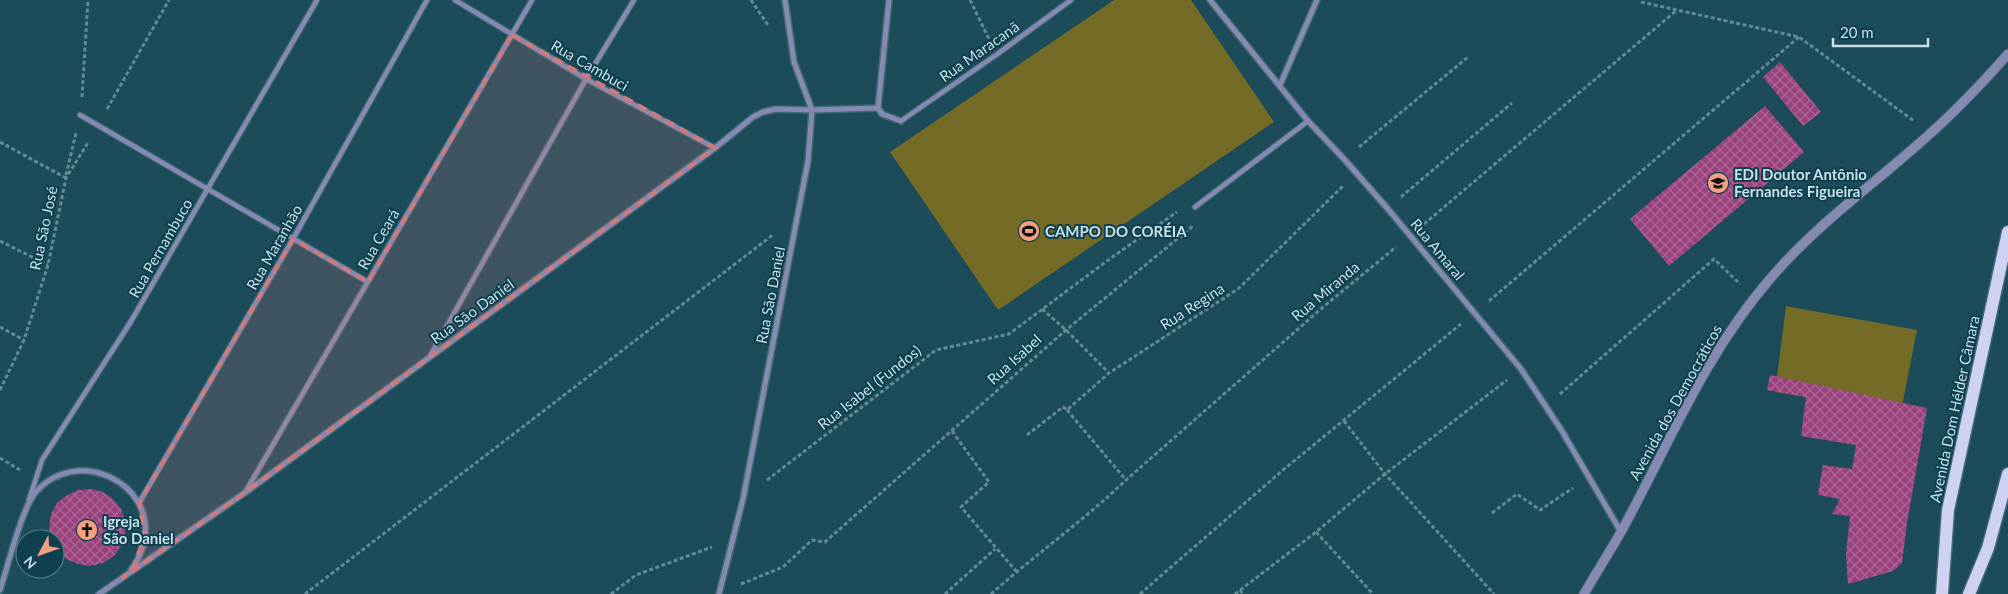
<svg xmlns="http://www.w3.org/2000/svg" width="2008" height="594" font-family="Lato,sans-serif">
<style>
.grass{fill:#746b27}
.building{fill:url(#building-cross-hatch)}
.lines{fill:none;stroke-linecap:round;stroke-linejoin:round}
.pedestrian-casing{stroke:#3e6976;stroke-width:7}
.minor-casing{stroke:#3e6976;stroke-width:8}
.tertiary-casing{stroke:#3e6976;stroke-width:11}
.primary-casing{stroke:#3e6976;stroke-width:15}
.path{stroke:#648995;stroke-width:3;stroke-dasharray:4 2.5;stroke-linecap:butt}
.pedestrian{stroke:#8689b2;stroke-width:4.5}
.minor{stroke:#8689b2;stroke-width:5}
.tertiary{stroke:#8689b2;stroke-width:9}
.primary{stroke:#ced1f3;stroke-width:12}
.marked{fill:#cf7a7e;fill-opacity:0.2;stroke:#cf7a7e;stroke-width:4;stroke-dasharray:10 6;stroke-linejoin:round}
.labels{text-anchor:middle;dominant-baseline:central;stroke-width:4;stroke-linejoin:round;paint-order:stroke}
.street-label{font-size:15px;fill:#c7dfe8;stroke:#0f404f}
.poi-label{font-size:15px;font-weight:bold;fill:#c7dfe8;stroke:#0f404f;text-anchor:start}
</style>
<defs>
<pattern id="building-cross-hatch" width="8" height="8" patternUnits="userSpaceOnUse" patternTransform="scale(1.25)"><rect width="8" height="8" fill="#9a427e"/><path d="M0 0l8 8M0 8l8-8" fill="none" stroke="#ab6696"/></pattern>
</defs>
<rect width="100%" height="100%" fill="#1c4b5a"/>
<!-- grass -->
<path class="grass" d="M 1114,0 L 1191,0 L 1274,122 L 998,310 L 890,152 Z
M 1786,306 L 1917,330 L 1901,411 L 1775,392 Z"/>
<!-- building -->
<path class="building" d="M 1780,62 L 1821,112 L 1803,126 L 1763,77 Z
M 1765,106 L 1804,152 L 1669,266 L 1630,219 Z
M 1770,375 L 1927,408 L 1907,523 L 1902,563 L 1893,571 L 1848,584 L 1846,554 L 1850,516 L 1832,514 L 1840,499 L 1818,495 L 1823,465 L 1852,469 L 1856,445 L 1801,436 L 1806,397 L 1767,390 Z
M 91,489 L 103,492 L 113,499 L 121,509 L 125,521 L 125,534 L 121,546 L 114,556 L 103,563 L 90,566 L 78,564 L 66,559 L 55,547 L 55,539 L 51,539 L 49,527 L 51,514 L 57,503 L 67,495 L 78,490 Z"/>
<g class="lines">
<!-- pedestrian casing -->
<g class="pedestrian-casing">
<path id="pedestrian" d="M 455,0 L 586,79 L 715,148
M 80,115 L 368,282
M 901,121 L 996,55 L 1071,0
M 1195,207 L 1308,121
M 430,356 L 586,79 L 634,0
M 246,491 L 532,0
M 29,500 L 42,460 L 130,323 L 317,0
M 139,503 L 293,239 L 427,0"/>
</g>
<!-- minor casing -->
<g class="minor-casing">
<path id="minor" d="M 889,0 L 878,108 L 882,114 L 901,121
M 1210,0 L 1308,121 L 1344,159 L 1388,209 L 1521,369 L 1562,431 L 1621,532
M 1280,85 L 1317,0
M 0,590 C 8,566 21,511 35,493 C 75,445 157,481 144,543 C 141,553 137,562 131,570
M 99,594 L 246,492 L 715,148 L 753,117 L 763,112 L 776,109 L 812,110 L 878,108
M 719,594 L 743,499 L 808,161 L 812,110 L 794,62 L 785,0"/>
</g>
<!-- tertiary casing -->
<g class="tertiary-casing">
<path id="tertiary" d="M 1584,594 C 1596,573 1609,553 1621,532 C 1668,446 1705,354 1770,279 C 1812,229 1866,190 1915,147 C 1949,118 1979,87 2008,54"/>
</g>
<!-- primary casing -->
<g class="primary-casing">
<path id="primary" d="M 1942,594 L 1948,510 L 2008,232
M 1969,594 L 1988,548 L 2008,474"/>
</g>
<!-- path -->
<path class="path" d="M 751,0 L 768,25
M 970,0 L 989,39
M 1641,2 L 1799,37 L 1914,121
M 82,97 L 88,0
M 107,109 L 169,0
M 0,142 L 66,178
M 1359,147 L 1468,57
M 66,175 L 76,133
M 1401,197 L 1512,103
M 1424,224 L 1677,10
M 0,241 L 48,265
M 1489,301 L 1799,37
M 1042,309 L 1066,330 L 1109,373
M 0,327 L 24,340
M 0,390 L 24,340 L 48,265 L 66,178 L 89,141
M 1560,394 L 1714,259 L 1740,284
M 1067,410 L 1126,480
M 1344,421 L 1385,474 L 1494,594
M 952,431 L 989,482 L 961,507 L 1016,571
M 1027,435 L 1063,407 L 1067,410 L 1109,373 L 1238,289 L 1343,186
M 0,458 L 20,470
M 767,480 L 936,350 L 1009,334 L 1115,255 L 1177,212
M 1492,513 L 1517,494 L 1540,510 L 1573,488
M 1316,532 L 1373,594
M 741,584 L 783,567 L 812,540 L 825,542 L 1066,330 L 1193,226
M 1240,590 L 1243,594
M 305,594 L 774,234
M 611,594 L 636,575 L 712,547
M 945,594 L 995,549
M 991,594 C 1035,555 1083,521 1126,480 L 1322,308 L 1396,247
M 1140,594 L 1283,470 L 1461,324
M 1235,594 L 1316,532 L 1385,474 L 1507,380"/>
<!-- pedestrian -->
<use href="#pedestrian" class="pedestrian"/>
<!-- minor -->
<use href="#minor" class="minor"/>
<!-- tertiary -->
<use href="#tertiary" class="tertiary"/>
<!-- primary -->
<use href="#primary" class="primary"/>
</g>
<!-- marked area -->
<path class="marked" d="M 512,35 L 715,148 L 246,492 L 123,578 L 134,566 L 145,535 L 139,503 L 293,239 L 368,282 Z"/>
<!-- icons -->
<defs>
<g id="school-disc" transform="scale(1.125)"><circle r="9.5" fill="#f2a080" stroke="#0f404f"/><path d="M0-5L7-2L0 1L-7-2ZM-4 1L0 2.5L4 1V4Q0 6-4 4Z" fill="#111"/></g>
<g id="stadium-disc" transform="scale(1.125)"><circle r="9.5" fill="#f2a080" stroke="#0f404f"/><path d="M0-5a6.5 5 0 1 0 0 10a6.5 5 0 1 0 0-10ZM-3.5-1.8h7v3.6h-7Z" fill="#111"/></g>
<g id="church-disc" transform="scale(1.125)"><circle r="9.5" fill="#f2a080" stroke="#0f404f"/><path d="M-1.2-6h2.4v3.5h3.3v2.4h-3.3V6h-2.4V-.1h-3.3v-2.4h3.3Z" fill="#111"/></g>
</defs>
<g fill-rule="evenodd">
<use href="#school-disc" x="1718" y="183"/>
<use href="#stadium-disc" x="1029" y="231"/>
<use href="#church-disc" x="87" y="530"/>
</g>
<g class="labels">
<!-- street labels -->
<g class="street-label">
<text transform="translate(979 51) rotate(-35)">Rua Maracanã</text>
<text transform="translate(590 65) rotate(30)">Rua Cambuci</text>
<text transform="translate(43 228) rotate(-78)">Rua São José</text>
<text transform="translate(378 239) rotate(-60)">Rua Ceará</text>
<text transform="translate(274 247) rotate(-60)">Rua Maranhão</text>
<text transform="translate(160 248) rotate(-60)">Rua Pernambuco</text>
<text transform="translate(1438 249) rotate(50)">Rua Amaral</text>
<text transform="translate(1325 291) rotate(-40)">Rua Miranda</text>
<text transform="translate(770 295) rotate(-79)">Rua São Daniel</text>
<text transform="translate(1192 306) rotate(-33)">Rua Regina</text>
<text transform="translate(472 311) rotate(-36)">Rua Sāo Daniel</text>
<text transform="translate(1014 359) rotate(-42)">Rua Isabel</text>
<text transform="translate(869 387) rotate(-38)">Rua Isabel (Fundos)</text>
<text transform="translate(1675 402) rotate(-61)">Avenida dos Democráticos</text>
<text transform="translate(1954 409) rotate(-78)">Avenida Dom Hélder Câmara</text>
</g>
<!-- poi labels -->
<g class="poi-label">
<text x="1734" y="174">EDI Doutor Antônio<tspan x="1734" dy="17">Fernandes Figueira</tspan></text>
<text x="1045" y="231">CAMPO DO CORÉIA</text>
<text x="103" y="521">Igreja<tspan x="103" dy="17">São Daniel</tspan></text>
</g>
</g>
<!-- north arrow -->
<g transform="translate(40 554) rotate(229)"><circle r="24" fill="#0f404f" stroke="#59808c"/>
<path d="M0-4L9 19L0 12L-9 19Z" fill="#f2a080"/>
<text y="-8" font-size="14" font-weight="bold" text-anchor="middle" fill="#c7dfe8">N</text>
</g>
<!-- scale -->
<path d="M1833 38v8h95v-8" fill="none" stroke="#c7dfe8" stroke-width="2.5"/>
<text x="1840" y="38" font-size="15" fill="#c7dfe8" stroke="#0f404f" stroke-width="4" paint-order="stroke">20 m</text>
</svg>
